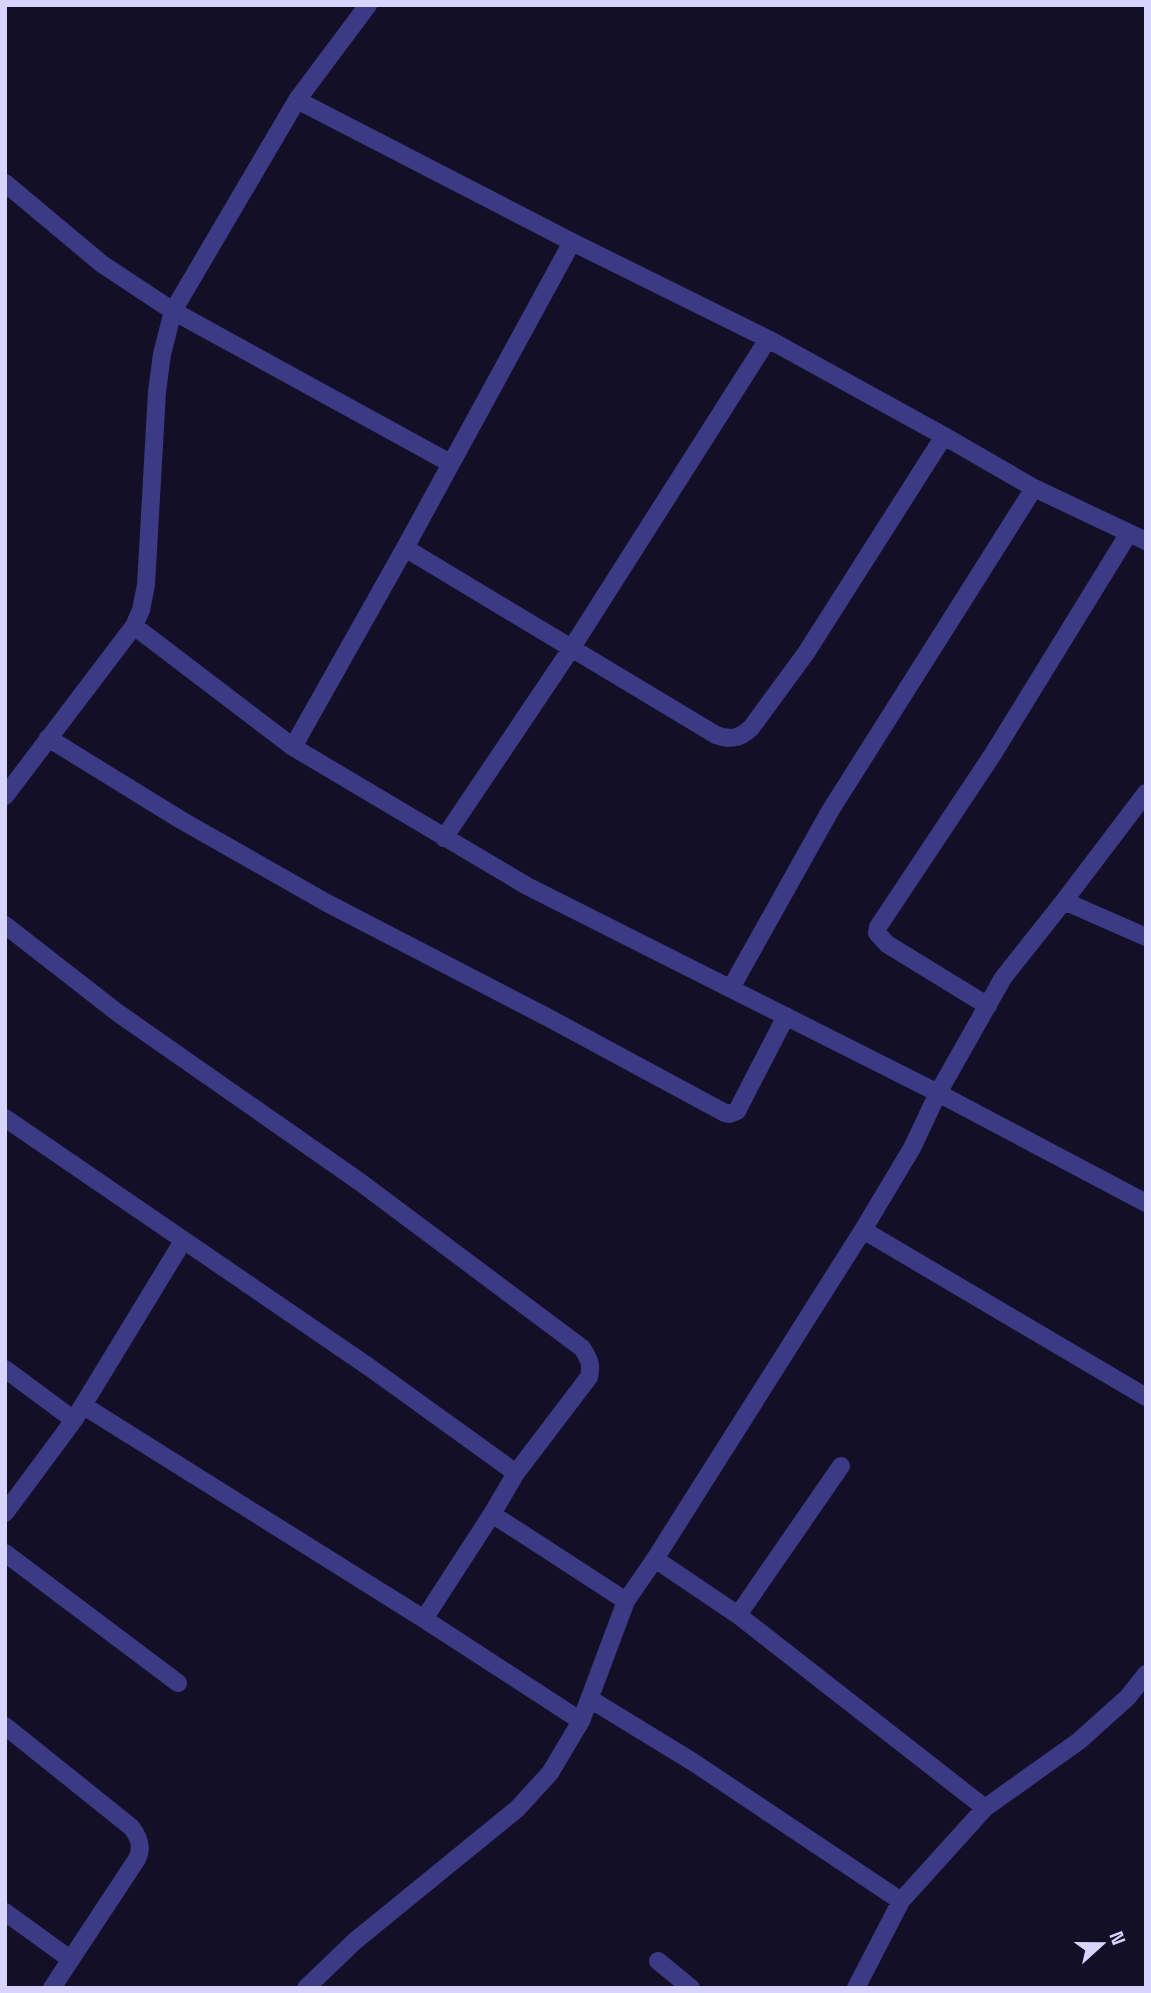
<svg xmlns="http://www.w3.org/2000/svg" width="1151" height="1993" font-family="'Space Grotesk',sans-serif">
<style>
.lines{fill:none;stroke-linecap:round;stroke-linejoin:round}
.street{stroke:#3d3a85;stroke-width:18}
</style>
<rect width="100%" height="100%" fill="#130f26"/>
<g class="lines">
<!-- street -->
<path class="street" d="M 297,100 L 572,242 L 768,339 L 944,436 L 1034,488 L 1146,541
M 5,183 L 102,264 L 173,311 L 450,463
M 405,548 L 716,735 C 730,740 739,739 751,728 L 806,653 L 944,436
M 134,626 L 293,747 L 527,886 L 938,1093 L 1146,1203
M 48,738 L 181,820 L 327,903 L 547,1017 L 725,1113 L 729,1114 L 737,1111 L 786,1016
M 293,747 L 405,548 L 572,242
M 5,796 L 134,626 L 141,610 L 146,585 L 157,392 L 162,354 L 173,311 L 297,100 L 368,5
M 444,838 L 571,649 L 768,339
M 1064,901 L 1146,937
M 5,925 L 118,1013 L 360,1182 L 582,1348 C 589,1359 592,1364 589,1377 L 516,1473
M 731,988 L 830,811 L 1034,488
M 988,1006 L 887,944 L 877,933 L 878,927 L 993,754 L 1129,533
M 5,1118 L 369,1367 L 516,1473 L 492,1514 L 424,1619
M 863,1230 L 1146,1397
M 5,1369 L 74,1420
M 84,1406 L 424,1619 L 581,1721
M 841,1466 L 738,1615 L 985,1808
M 5,1513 L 74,1420 L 183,1241
M 492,1514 L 626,1601
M 5,1553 L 178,1683
M 655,1559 L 738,1615
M 590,1699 L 693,1762 L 901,1901
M 5,1726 L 131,1827 C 139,1837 143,1847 137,1859 L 52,1988
M 5,1912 L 70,1959
M 658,1961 L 691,1988
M 306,1988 L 355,1941 L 517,1809 L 550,1773 L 581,1721 L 626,1601 L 655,1559 L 863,1230 L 912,1148 L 938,1093 L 1003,978 L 1064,901 L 1146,793
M 856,1988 L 901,1901 L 985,1808 L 1079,1741 L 1128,1697 L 1146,1674"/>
</g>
<!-- border -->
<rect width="1151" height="1993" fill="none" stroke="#d9d4ff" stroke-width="14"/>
<!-- north arrow -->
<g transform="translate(1102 1944) rotate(69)" stroke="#130f26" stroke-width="5" paint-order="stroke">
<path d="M0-5L12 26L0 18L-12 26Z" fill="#d9d4ff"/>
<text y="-10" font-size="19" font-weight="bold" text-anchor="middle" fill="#d9d4ff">N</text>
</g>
</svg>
